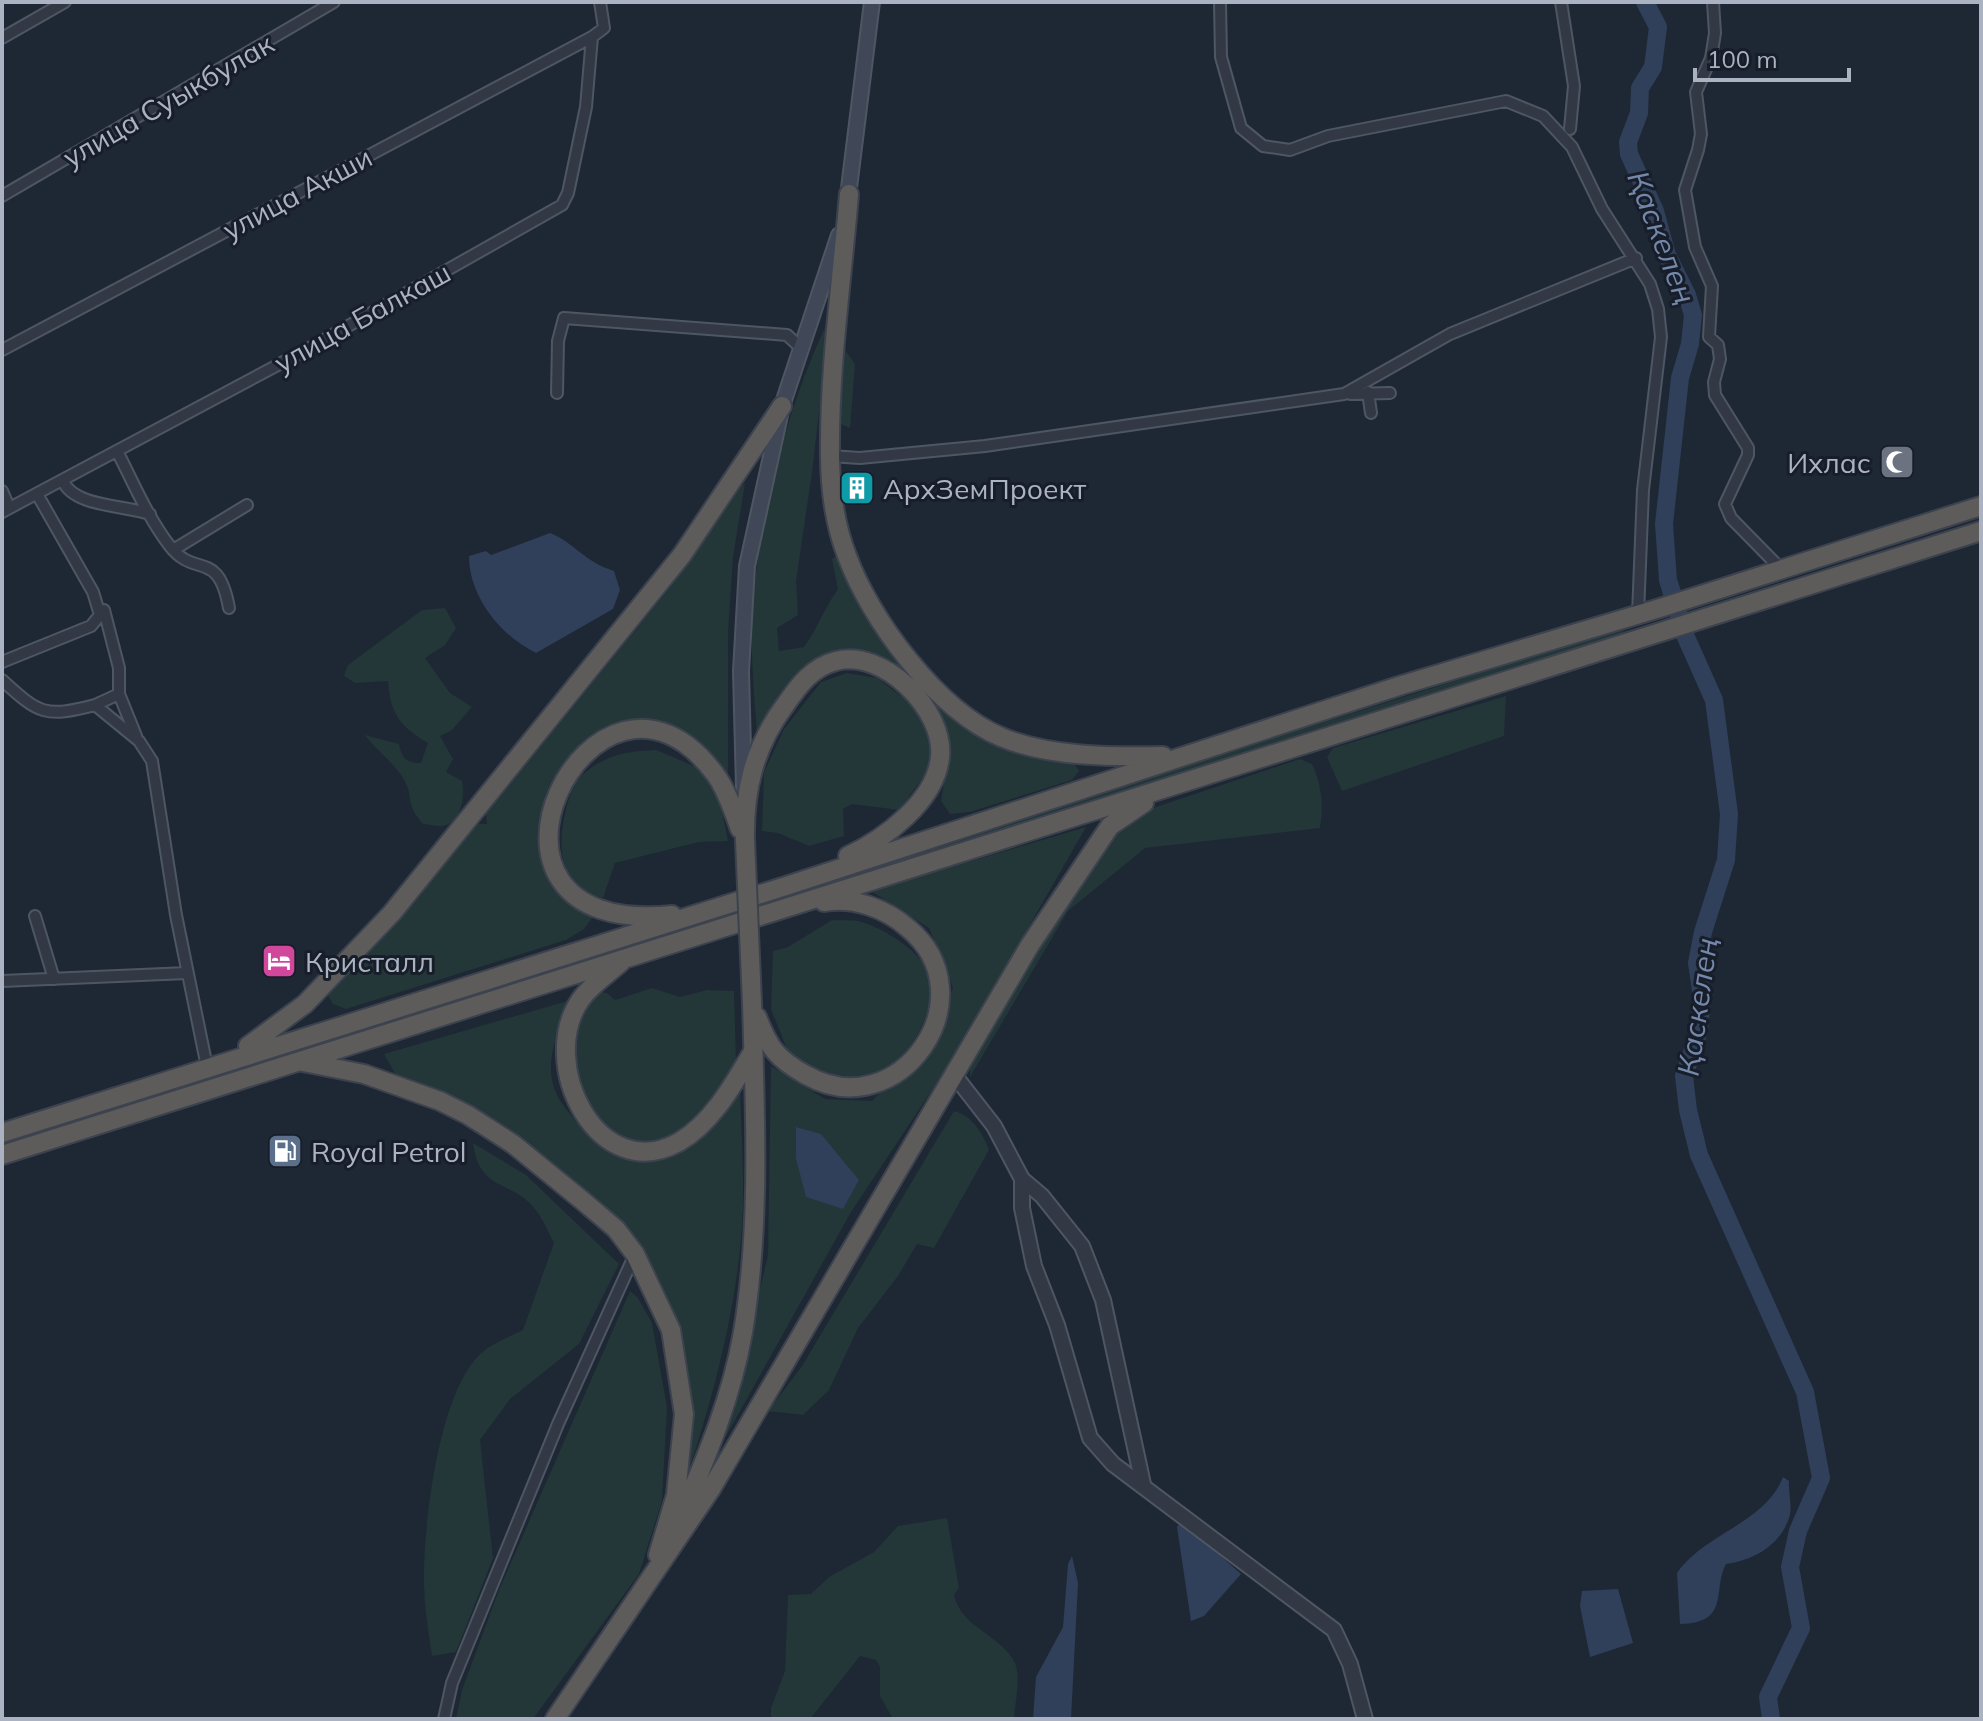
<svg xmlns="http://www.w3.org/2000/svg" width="1983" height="1721" font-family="Mulish,sans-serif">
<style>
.green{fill:#233638}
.water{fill:#303f5a}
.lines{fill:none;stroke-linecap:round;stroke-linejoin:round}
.river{stroke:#303f5a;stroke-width:18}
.minor-casing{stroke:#4f5663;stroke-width:14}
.tertiary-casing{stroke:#4f5663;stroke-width:18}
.secondary-casing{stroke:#4f5663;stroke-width:18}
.trunk-casing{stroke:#3c434f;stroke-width:22}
.minor{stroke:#323945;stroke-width:10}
.tertiary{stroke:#323945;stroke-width:14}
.secondary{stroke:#404858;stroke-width:14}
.trunk{stroke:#5d5c5a;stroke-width:18}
.trunk-bridge-casing{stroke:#3c434f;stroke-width:22;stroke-linecap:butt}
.trunk-bridge{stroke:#5d5c5a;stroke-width:18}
.labels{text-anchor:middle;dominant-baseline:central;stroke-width:6;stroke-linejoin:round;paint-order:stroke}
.street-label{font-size:28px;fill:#abb3c3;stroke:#181e29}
.poi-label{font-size:28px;fill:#abb3c3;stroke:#181e29;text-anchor:start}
.water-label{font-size:30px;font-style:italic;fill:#7488ab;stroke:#181e29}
</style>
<rect width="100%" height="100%" fill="#1e2734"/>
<!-- green -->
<path class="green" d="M 830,317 L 812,473 L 796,581 L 798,615 L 777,628 L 779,651 L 804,647 C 818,628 824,608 838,589 L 832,559 L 838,555 C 860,611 905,680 954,718 C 969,729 994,746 1012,752 C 1031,759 1069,749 1079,771 L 1072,780 L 970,812 L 950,814 L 941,801 L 949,753 L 909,684 L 846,653 L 757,736 C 755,701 751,666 752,632 C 753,534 787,404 830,317 Z
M 845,350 L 855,364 L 850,428 L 841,424 L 840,414 Z
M 745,483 L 733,557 L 728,632 L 728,776 L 714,768 L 682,733 L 641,724 L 575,756 L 547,803 L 543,828 L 551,878 L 576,909 L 582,908 L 592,918 L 584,929 L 566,940 L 346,1009 L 333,1004 L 328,996 L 331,990 L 473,824 L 487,824 L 485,807 L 510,785 L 669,589 L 722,504 Z
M 445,608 L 456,628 L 445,645 L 425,658 L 450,693 L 472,707 L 452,730 L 440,736 L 453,759 L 446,772 L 462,781 C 465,796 462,822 443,826 C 438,827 428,824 423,824 C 404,803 415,798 403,778 C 395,764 375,749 365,735 L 399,744 C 402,758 406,763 421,763 L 428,743 C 400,727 390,713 388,681 L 355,683 L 344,676 L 348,665 L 422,610 Z
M 1618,629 L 1628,633 L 190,1088 L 205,1078 Z
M 847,673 L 877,678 L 912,704 L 931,742 L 927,772 L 899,810 L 852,804 L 843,809 L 844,836 L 809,846 L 778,833 L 762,831 L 764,772 L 784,729 L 821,682 Z
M 1506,696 L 1504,736 L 1342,791 L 1327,757 L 1333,748 Z
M 656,750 L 701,769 L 721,806 L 728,841 L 699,842 L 615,863 L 603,898 C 555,888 557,839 568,802 C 571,793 575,781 582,775 C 604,755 627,751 656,750 Z
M 1300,759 L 1312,764 C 1322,787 1324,804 1320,828 L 1145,848 L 1068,911 L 970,1077 L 970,1059 L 1112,834 L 1147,810 Z
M 1086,827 L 956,1054 L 851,1212 L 725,1438 L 768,1255 L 771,1066 L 825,1099 L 872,1101 L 938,1035 L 953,987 L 929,928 L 871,891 Z
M 832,920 C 841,921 853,919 862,922 C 885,929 920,951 929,973 C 941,1002 909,1060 883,1073 C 874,1078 851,1080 841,1078 C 823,1076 806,1065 790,1057 L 771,1009 L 773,951 L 788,947 Z
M 652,988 L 680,997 L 707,990 L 734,991 L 736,1060 L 723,1092 L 681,1131 L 646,1145 C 633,1140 616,1135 605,1128 C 557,1094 571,1033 596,991 L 607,993 L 615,1000 Z
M 571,1000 C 532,1085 551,1102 618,1157 L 667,1156 L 715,1120 L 740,1085 C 741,1126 744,1167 743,1208 C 739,1307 712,1401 681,1495 L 689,1442 L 689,1374 L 679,1330 L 581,1191 L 397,1077 L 384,1054 Z
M 954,1111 C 972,1115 983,1134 989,1150 L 934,1248 L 917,1244 L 898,1276 L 858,1328 L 829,1390 L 803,1415 L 768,1411 L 802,1366 Z
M 473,1143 L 526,1175 L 619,1264 L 579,1344 L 510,1399 L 480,1440 L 493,1558 L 456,1652 L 432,1656 C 428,1628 423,1599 424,1570 C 425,1517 440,1384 485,1350 C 496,1342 510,1336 523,1330 L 554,1243 C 548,1232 543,1219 535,1209 C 512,1180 479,1192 473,1143 Z
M 630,1291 L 638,1298 L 652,1323 L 667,1407 L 662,1501 L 639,1574 L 533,1719 L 456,1719 L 462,1690 L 499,1590 Z
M 947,1518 L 959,1588 L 954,1595 C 961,1628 1002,1635 1015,1663 C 1021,1676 1015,1704 1014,1719 L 893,1719 L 880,1696 L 880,1667 L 876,1660 L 860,1656 L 810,1719 L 771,1719 L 771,1708 L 785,1671 L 788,1595 L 811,1594 L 829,1577 L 874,1552 L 898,1526 Z"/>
<!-- water -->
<path class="water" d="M 550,533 C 575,543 583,561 614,571 L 620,590 L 613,609 L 536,653 C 501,636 469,597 469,556 L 486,551 L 491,555 Z
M 796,1127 L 821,1134 L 859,1180 L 843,1209 L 806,1197 L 796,1159 Z
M 1783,1477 L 1789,1481 C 1788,1493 1793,1506 1789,1518 C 1780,1546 1752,1561 1726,1564 C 1712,1590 1731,1623 1680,1624 L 1677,1573 C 1705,1533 1765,1523 1783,1477 Z
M 1181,1521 L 1241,1574 L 1204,1616 L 1191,1621 L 1177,1527 Z
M 1072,1556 L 1078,1583 L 1071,1719 L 1033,1719 L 1036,1677 L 1063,1627 L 1068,1564 Z
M 1618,1589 L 1633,1643 L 1590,1657 L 1580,1606 L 1582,1591 Z"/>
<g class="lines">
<!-- river -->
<path class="river" d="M 1645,2 L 1658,27 L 1653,67 L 1640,88 L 1639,113 L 1628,142 L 1629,154 L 1655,211 L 1667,255 L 1687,295 L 1693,315 L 1690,344 L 1680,378 L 1664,524 L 1668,580 L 1685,635 L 1714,700 L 1729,814 L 1726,860 L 1703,932 L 1697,963 L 1702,997 L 1699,1031 L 1684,1076 L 1688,1110 L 1699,1155 L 1805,1392 L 1821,1478 L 1798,1531 L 1790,1567 L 1801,1628 L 1768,1697 L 1771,1719"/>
<!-- minor casing -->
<g class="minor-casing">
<path id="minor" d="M 1220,2 L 1221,57 L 1241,128 L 1263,146 L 1290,150 L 1328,136 L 1506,101 L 1543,116 L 1572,147 L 1602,209 L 1650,284 L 1658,309 L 1661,337 L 1643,490 L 1638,614
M 1561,2 L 1574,86 L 1570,129
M 1713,2 L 1715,33 L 1711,58 L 1696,92 L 1701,134 L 1698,150 L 1685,190 L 1695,247 L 1712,286 L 1709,337 L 1718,345 L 1720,359 L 1714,382 L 1715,395 L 1748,448 L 1748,455 L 1725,504 L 1731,518 L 1781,569
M 2,38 L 65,2
M 2,196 L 334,2
M 2,350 L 592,37 L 604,28 L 600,2
M 1368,392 L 1371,413
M 557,393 L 558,341 L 564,318 L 787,335 L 801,348
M 1350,394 L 1390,393
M 117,451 C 133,482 147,516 169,545 C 195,580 218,547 229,608
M 830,456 L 860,458 L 985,446 L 1344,394 L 1450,334 L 1636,258
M 63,481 C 74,507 124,505 150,514
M 2,491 L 9,507
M 2,512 L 304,351 L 562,205 L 568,193 L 586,107 L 592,37
M 173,550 L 247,505
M 104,610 L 119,668 L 119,694 L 136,736
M 2,662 L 91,626 L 100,615 L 93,592 L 37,494
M 2,680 C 39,714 45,718 95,705 L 139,741 L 152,761 L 176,915 L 207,1067
M 95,705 L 119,694
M 35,916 L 54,979
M 2,981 L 187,973
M 444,1719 L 452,1683 L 558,1424 L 635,1254"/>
</g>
<!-- tertiary casing -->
<g class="tertiary-casing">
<path id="tertiary" d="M 955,1076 L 994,1126 L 1022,1179 L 1042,1196 L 1082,1246 L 1103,1300 L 1143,1484
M 1022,1179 L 1022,1208 L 1034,1266 L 1057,1325 L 1090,1438 L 1113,1464 L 1334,1630 L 1350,1664 L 1365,1719"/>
</g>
<!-- secondary casing -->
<g class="secondary-casing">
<path id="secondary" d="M 847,204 L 872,2
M 744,789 L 741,671 L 747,566 L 782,406 L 839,235"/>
</g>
<!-- trunk casing -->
<g class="trunk-casing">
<path id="trunk" d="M 849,194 C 842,280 829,368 830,454 C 830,487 835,525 847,556 C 870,619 937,710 1001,737 C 1048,757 1112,757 1163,756
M 745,840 C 744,791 754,748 783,708 C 797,688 811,667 836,661 C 883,648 945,710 940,757 C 936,801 884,839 848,856
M 672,915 C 432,939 595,612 715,774 C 727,790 733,811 740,829
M 621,962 C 609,973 591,985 581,999 C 536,1063 598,1187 679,1142 C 712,1123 733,1085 752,1053
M 757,1017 C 769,1048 777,1059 806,1075 C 900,1128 990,996 908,928 C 885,908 854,897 824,902
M 248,1046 L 305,1004 L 392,913 L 682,555 L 782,406
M 303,1062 L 364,1074 L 440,1101 L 468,1115 L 513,1144 L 583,1201 L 616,1229 L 635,1254 L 671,1330 L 684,1414 L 676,1495 L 658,1555
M 2,1133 L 786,886 L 1402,685 L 1660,608 L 1981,506
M 2,1155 L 1981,531
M 681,1517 C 706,1458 732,1397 743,1332 C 761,1224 755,1112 752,1003
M 555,1719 L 711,1489 L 1030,945 L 1110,826 L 1144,803"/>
</g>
<!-- minor -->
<use href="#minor" class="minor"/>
<!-- tertiary -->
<use href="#tertiary" class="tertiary"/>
<!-- secondary -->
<use href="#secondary" class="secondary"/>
<!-- trunk -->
<use href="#trunk" class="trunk"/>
<!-- trunk-bridge casing -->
<g class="trunk-bridge-casing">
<path id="trunk-bridge" d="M 745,840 L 752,1003"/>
</g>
<!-- trunk-bridge -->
<use href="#trunk-bridge" class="trunk-bridge"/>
</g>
<!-- icons -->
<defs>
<g id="mosque-square" transform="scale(1.8)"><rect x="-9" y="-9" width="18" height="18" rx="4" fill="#6b7280" stroke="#181e29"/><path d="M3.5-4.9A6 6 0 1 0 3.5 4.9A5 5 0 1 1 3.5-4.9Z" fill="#fff"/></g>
<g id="building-square" transform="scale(1.8)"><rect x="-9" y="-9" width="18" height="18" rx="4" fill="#0f9aa8" stroke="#181e29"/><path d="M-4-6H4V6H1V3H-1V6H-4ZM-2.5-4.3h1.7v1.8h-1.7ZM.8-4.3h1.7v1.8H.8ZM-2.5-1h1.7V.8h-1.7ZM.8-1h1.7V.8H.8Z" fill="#fff"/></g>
<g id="hotel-square" transform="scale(1.8)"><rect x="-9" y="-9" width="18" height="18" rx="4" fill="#d1479c" stroke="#181e29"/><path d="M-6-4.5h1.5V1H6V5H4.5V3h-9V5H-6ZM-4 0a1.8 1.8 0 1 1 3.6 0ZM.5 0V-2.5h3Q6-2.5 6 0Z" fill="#fff"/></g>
<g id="fuel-square" transform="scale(1.8)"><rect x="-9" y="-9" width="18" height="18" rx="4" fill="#5c6f8a" stroke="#181e29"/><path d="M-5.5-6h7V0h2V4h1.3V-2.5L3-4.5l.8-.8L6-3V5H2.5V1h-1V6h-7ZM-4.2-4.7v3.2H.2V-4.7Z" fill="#fff"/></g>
</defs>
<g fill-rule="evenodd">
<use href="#mosque-square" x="1897" y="462"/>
<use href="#building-square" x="857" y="488"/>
<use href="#hotel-square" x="279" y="961"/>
<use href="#fuel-square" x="285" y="1151"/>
</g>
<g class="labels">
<!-- street labels -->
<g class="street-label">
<text transform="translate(168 100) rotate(-30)">улица Суыкбулак</text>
<text transform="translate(297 193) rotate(-28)">улица Акши</text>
<text transform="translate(362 317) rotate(-29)">улица Балкаш</text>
</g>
<!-- poi labels -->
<g class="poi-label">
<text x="1871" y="462" text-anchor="end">Ихлас</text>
<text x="883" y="488">АрхЗемПроект</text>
<text x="305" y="961">Кристалл</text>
<text x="311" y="1151">Royal Petrol</text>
</g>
<!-- water labels -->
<g class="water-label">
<text transform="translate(1662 237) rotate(69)">Қаскелең</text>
<text transform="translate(1697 1007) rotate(-82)">Қаскелең</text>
</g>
</g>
<!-- border -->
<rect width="1983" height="1721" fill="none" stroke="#abb3c3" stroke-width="8"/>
<!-- scale -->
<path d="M1695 68v12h154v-12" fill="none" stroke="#abb3c3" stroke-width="4"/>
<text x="1707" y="68" font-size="24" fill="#abb3c3" stroke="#181e29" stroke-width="6" paint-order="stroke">100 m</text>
</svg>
